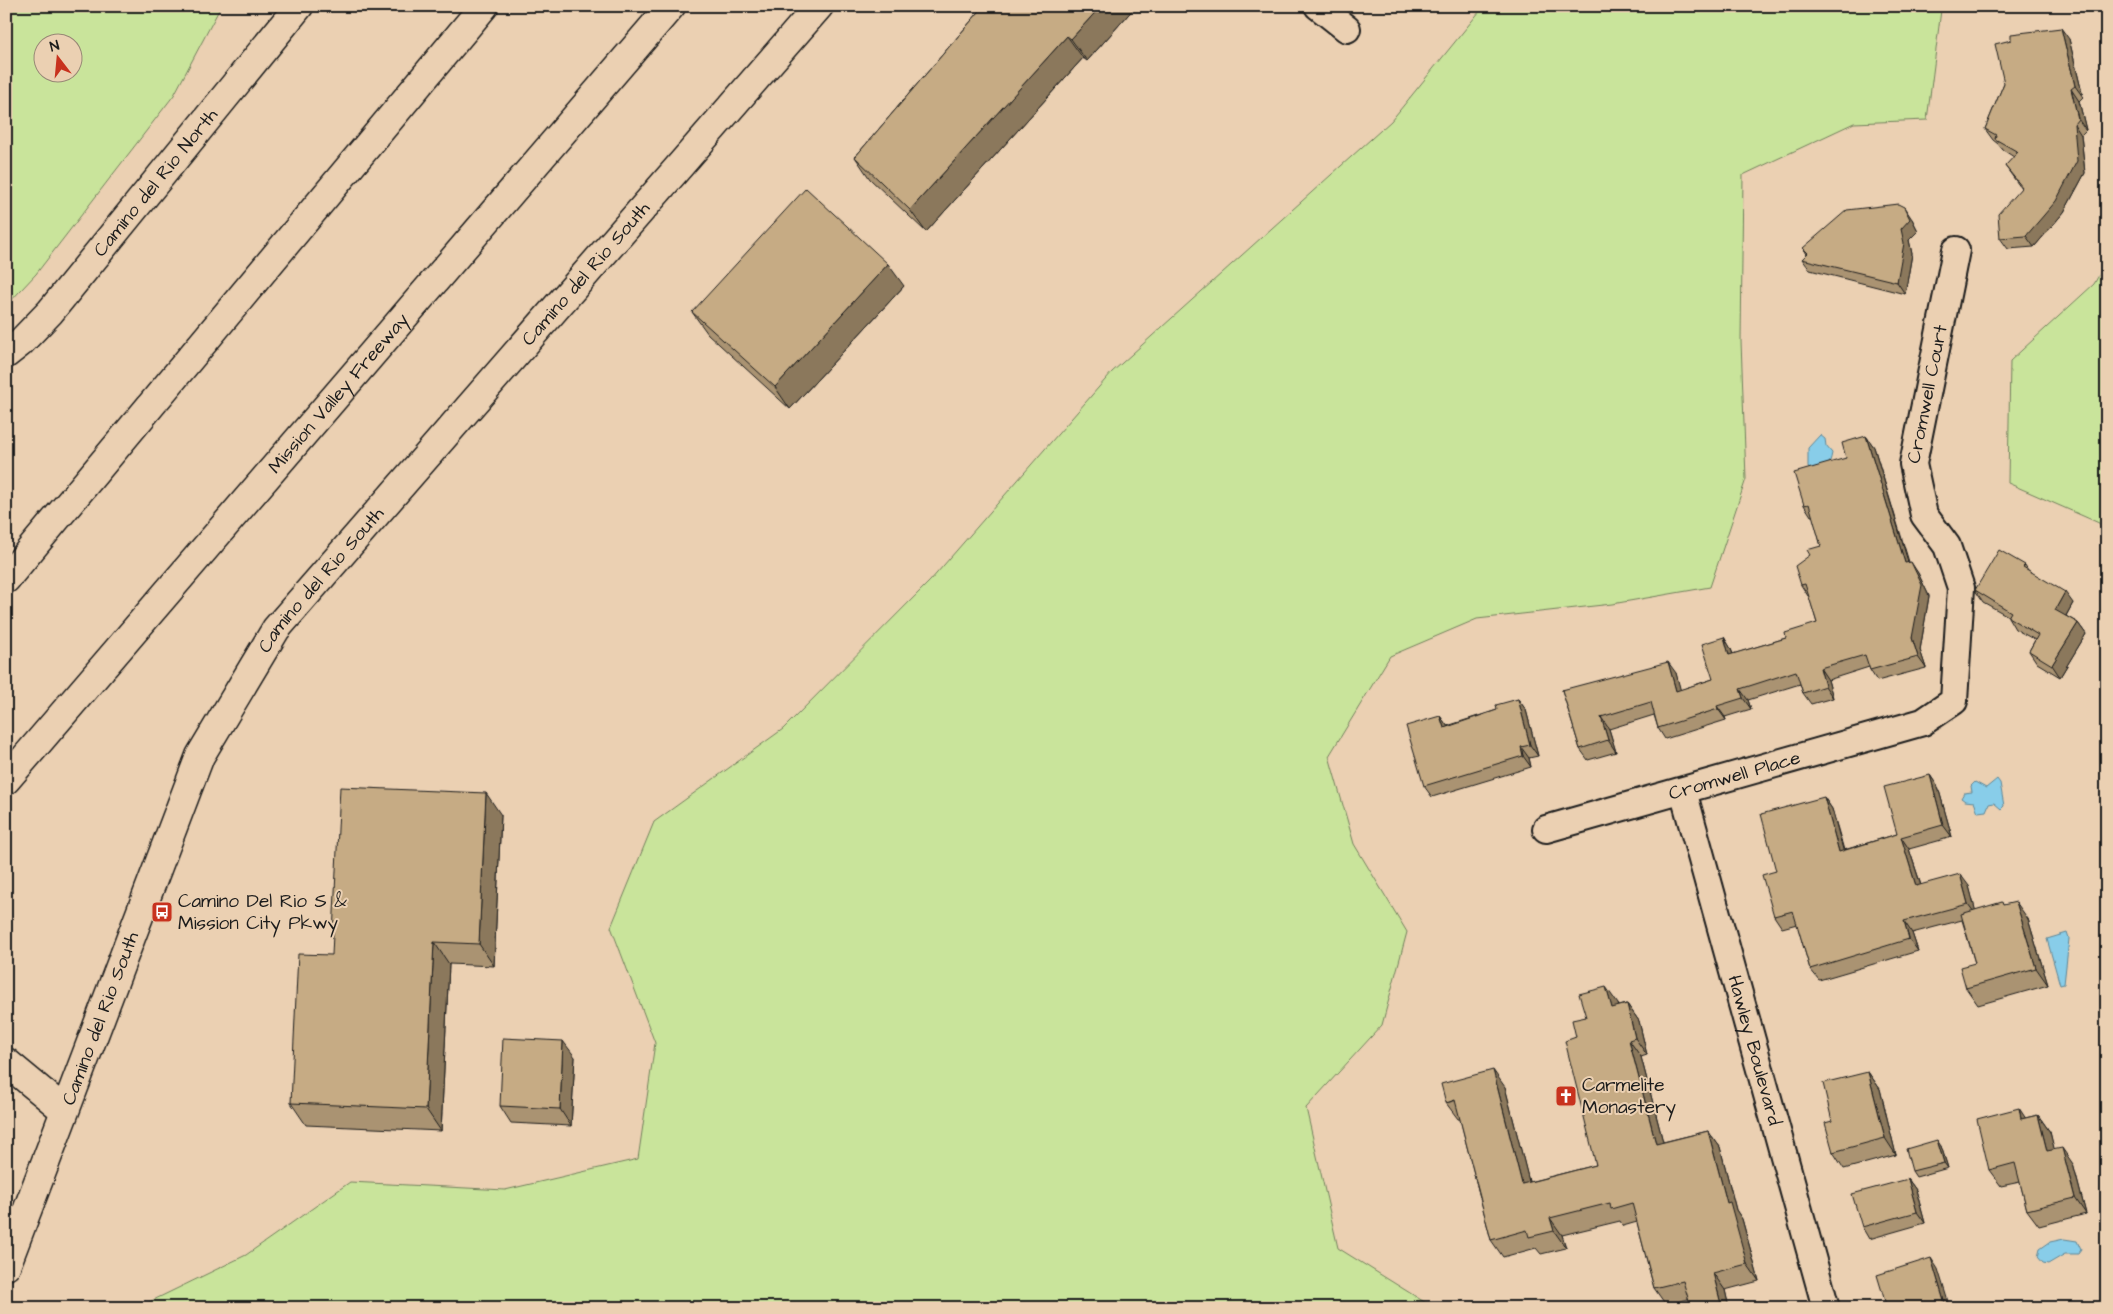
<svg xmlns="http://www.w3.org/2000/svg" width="2113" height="1314" font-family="'Architects Daughter',sans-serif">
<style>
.green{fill:#c9e49b;stroke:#72805c;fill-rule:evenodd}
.water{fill:#88cde9;stroke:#5d8697}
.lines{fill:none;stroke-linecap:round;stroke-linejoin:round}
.street-casing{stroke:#1c1c1c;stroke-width:30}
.secondary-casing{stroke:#1c1c1c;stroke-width:31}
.highway-casing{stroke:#1c1c1c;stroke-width:31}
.street{stroke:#ebd0b2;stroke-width:26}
.secondary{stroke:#ebd0b2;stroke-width:28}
.highway{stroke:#ebd0b2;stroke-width:28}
.wall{fill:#aa9372;stroke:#1c1c1c}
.shaded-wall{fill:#8b785c;stroke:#1c1c1c}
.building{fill:#c6ab84;stroke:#1c1c1c}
.labels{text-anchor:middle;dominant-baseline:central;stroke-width:4;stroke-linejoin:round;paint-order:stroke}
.street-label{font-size:19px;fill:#1c1c1c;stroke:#ebd0b2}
.poi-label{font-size:19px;fill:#1c1c1c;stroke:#ebd0b2;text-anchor:start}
</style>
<rect width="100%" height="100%" fill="#ebd0b2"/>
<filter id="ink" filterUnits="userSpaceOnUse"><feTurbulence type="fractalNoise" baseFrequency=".02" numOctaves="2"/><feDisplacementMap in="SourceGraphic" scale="10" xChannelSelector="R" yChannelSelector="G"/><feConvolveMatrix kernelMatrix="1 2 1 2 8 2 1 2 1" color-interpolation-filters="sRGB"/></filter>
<g filter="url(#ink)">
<!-- green -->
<path class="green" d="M 6,6 L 221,6 L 174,95 L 36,274 L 6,306 ZM 42,42 L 72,42 L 72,72 L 42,72 Z
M 1484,6 L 1944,6 L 1941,10 L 1927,120 L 1854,123 L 1743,175 L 1741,341 L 1746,479 L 1710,587 L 1612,604 L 1477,619 L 1390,656 L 1329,756 L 1354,844 L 1407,932 L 1382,1025 L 1306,1108 L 1338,1248 L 1434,1308 L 137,1308 L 246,1255 L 350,1182 L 505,1190 L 638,1159 L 655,1043 L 611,927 L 654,822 L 783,729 L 930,581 L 1112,372 L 1391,121 Z
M 2107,261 L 2107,536 L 2099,523 L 2008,483 L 2010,361 L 2094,284 Z"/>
<!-- water -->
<path class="water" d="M 1820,435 L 1825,439 L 1826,446 L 1832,453 C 1830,466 1824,473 1812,477 L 1808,467 L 1808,448 Z
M 1997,779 L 2000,783 L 2004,806 L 2001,809 L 1994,803 L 1989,804 L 1986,811 L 1978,812 L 1974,802 L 1965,801 L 1961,798 L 1964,793 L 1972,792 L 1971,786 L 1975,782 L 1986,788 Z
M 2067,933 L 2069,939 L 2064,984 L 2060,985 L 2047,939 Z
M 2064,1239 L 2077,1241 L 2081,1250 L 2078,1254 L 2065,1254 L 2048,1264 L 2043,1263 L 2038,1257 L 2040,1249 L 2050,1242 Z"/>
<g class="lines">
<!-- street casing -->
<g class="street-casing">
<g id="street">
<path d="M 1318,6 L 1347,29"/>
<path id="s1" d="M 1683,791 L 1826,1308"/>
<path id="s2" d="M 1546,829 L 1923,722 L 1954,701 L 1961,588 L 1947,546 L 1924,515 L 1913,464 L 1956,250"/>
</g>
</g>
<!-- secondary casing -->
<g class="secondary-casing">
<g id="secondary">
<path id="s3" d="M 6,354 L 20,343 L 50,312 L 299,6"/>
<path d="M 6,1062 L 64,1110"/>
<path id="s4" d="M 6,1266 L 200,756 L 276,629 L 819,6"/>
</g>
</g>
<!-- highway casing -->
<g class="highway-casing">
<g id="highway">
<path d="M 6,579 L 484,6"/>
<path id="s5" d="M 6,780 L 671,6"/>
</g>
</g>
<!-- street -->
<use href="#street" class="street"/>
<!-- secondary -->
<use href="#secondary" class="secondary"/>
<!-- highway -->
<use href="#highway" class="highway"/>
</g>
<!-- wall -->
<path class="wall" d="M 984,6 L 1136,6 L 1087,61 L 1083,58 L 926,232 L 870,179 L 855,157 Z
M 2069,39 L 2083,97 L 2079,101 L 2086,130 L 2081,135 L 2085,173 L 2064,212 L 2034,247 L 2008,249 L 2000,238 L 2021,188 L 2005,166 L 2014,157 L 2003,150 L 1998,144 L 1993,140 L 1985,129 L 2004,83 Z
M 1912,219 L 1918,231 L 1909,240 L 1912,254 L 1905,294 L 1810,270 L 1802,259 L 1807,254 L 1803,248 Z
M 904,286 L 790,409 L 708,334 L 692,312 Z
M 1866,436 L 1874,447 L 1909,562 L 1918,573 L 1929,596 L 1920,650 L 1926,668 L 1877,681 L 1870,670 L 1869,667 L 1828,680 L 1833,698 L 1811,704 L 1803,693 L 1800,684 L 1748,700 L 1751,709 L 1725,717 L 1726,720 L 1665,739 L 1658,728 L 1654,715 L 1609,729 L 1616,752 L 1588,760 L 1580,749 L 1562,690 L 1676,673 L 1680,690 L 1713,679 L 1724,637 L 1731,649 L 1733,654 L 1786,638 L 1817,623 L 1809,596 L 1808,596 L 1801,585 L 1821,546 L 1813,516 L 1811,516 L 1804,505 Z
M 2025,565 L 2028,570 L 2073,603 L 2066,616 L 2078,623 L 2086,634 L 2060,677 L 2037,663 L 2029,651 L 2035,640 L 2015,629 L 2008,617 L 2008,616 L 1983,602 L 1975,590 Z
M 1518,699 L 1526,710 L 1538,756 L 1529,758 L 1531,767 L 1432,797 L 1424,786 L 1440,716 L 1447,726 L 1497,710 Z
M 1930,775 L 1938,787 L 1952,837 L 1909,849 L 1921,885 L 1969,886 L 1975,910 L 2004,905 L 2028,919 L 2048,985 L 1978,1005 L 1966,988 L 1975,963 L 1962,920 L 1912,933 L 1918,951 L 1819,980 L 1810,969 L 1797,924 L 1782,928 L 1774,916 L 1776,871 L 1824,797 L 1832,809 L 1844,850 L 1897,834 Z
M 501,815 L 494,966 L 449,964 L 441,1131 L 306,1125 L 291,1103 L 332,955 Z
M 1618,1004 L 1619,1006 L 1627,1004 L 1639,1021 L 1647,1055 L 1641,1057 L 1663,1142 L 1708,1131 L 1720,1147 L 1736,1210 L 1742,1219 L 1759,1281 L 1725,1290 L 1729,1308 L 1691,1308 L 1688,1299 L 1666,1305 L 1654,1288 L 1637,1222 L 1623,1226 L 1620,1221 L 1562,1235 L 1566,1248 L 1541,1254 L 1536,1248 L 1503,1257 L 1491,1240 L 1460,1119 L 1458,1119 L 1446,1103 L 1505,1087 L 1529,1182 L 1596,1165 L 1576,1037 L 1586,1017 Z
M 575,1057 L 571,1126 L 511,1123 L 500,1106 Z
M 1868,1072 L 1880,1089 L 1896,1155 L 1844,1169 L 1833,1152 L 1832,1121 Z
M 2038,1115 L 2050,1132 L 2054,1150 L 2073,1164 L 2086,1214 L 2039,1226 L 2027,1210 L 2020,1182 L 2001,1186 L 1989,1170 L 2025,1118 Z
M 1941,1146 L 1948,1168 L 1916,1177 L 1912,1171 Z
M 1908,1179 L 1916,1190 L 1925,1223 L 1869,1239 L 1862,1227 Z"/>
<!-- shaded-wall -->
<path class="shaded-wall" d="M 1101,6 L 1136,6 L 1087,61 L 1071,39 Z
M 2061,28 L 2069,39 L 2083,97 L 2075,86 Z
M 1067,36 L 1083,58 L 926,232 L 910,210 Z
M 2071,89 L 2079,101 L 2086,130 L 2078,119 Z
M 2074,124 L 2081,135 L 2085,173 L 2064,212 L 2034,247 L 2026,236 Z
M 1904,207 L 1912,219 L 1918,231 L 1909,240 L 1912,254 L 1905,294 L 1897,282 L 1901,229 Z
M 888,264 L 904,286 L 790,409 L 775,387 Z
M 1866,436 L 1874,447 L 1912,575 L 1905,563 Z
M 1911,562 L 1918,573 L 1929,596 L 1920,650 L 1926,668 L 1918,657 L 1912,638 Z
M 2065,592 L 2073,603 L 2063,621 L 2055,610 Z
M 2078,623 L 2086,634 L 2060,677 L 2052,665 Z
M 1724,637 L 1731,649 L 1737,667 L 1729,655 Z
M 1668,662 L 1676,673 L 1684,703 L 1676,691 Z
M 1820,668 L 1828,680 L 1833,698 L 1825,686 Z
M 1740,689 L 1748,700 L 1751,709 L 1743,698 Z
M 1518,699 L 1526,710 L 1538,756 L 1530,745 Z
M 1717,706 L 1725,717 L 1726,720 L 1718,709 Z
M 1440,716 L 1448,727 L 1444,728 Z
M 1601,717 L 1609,729 L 1616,752 L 1608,740 Z
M 1521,747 L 1529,758 L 1531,767 L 1523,756 Z
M 1930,775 L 1938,787 L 1952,837 L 1943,825 Z
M 486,793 L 501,815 L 494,966 L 479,944 Z
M 1824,797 L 1832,809 L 1847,864 L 1839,852 Z
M 1901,837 L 1909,849 L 1925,898 L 1916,886 Z
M 1960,874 L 1969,886 L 1977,916 L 1968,904 Z
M 2016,902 L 2028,919 L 2048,985 L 2036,968 Z
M 1904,921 L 1912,933 L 1918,951 L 1909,939 Z
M 434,942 L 449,964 L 441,1131 L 426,1109 Z
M 1606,987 L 1618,1004 L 1624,1025 L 1612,1008 Z
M 1627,1004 L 1639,1021 L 1647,1055 L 1635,1038 Z
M 1629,1040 L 1641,1057 L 1668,1161 L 1656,1144 Z
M 563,1041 L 575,1057 L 571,1126 L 560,1109 Z
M 1493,1070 L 1505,1087 L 1534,1201 L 1522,1184 Z
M 1868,1072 L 1880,1089 L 1896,1155 L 1885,1138 Z
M 2019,1108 L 2030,1125 L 2021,1119 Z
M 2038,1115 L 2050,1132 L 2059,1168 L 2047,1151 Z
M 1708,1131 L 1720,1147 L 1736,1210 L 1742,1219 L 1759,1281 L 1747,1264 L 1727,1203 Z
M 1937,1140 L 1941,1146 L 1948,1168 L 1944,1163 Z
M 2062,1148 L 2073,1164 L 2086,1214 L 2075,1198 Z
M 1908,1179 L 1916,1190 L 1925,1223 L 1917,1212 Z
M 1550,1218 L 1562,1235 L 1566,1248 L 1554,1231 Z
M 1931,1258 L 1938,1269 L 1950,1308 L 1946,1308 Z
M 1713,1273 L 1725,1290 L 1729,1308 L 1722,1308 Z"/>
<!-- building -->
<path class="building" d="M 984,6 L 1101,6 L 1071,39 L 1067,36 L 910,210 L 855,157 Z
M 2061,28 L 2075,86 L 2071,89 L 2078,119 L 2074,124 L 2077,161 L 2056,201 L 2026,236 L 2000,238 L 1998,214 L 2022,187 L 2005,166 L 2018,152 L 1995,139 L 1996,135 L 1985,129 L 2004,83 L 1995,44 L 2011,40 L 2011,34 Z
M 806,188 L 888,264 L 775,387 L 692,312 Z
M 1898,204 L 1904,207 L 1910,219 L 1901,229 L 1904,243 L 1897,282 L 1802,259 L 1808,253 L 1803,248 L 1847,210 Z
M 1866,436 L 1905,563 L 1911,562 L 1922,585 L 1912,638 L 1918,657 L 1870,670 L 1865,655 L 1820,668 L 1825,686 L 1803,693 L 1796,671 L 1740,689 L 1743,698 L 1717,706 L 1718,709 L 1658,728 L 1651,702 L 1601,717 L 1608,740 L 1580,749 L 1562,690 L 1668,662 L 1676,691 L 1713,679 L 1702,644 L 1724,637 L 1729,655 L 1786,638 L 1785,633 L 1817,623 L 1805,584 L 1801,585 L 1795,566 L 1810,555 L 1807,550 L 1821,546 L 1809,504 L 1804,505 L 1794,473 L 1846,458 L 1842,443 Z
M 1999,550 L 2025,565 L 2023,567 L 2065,592 L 2055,610 L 2078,623 L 2052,665 L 2029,651 L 2038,635 L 2008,617 L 2011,612 L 1975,590 Z
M 1518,699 L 1530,745 L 1521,747 L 1523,756 L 1424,786 L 1406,726 L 1440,716 L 1444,728 L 1497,710 L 1496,705 Z
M 1930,775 L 1943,825 L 1901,837 L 1916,886 L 1960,874 L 1968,904 L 1904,921 L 1909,939 L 1810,969 L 1793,911 L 1774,916 L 1762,875 L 1776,871 L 1761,814 L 1824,797 L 1839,852 L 1897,834 L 1884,787 Z
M 340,787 L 486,793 L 479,944 L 434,942 L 426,1109 L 291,1103 L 298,954 L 332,955 Z
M 2002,902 L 2003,905 L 2016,902 L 2036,968 L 1966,988 L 1960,967 L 1975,963 L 1961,914 Z
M 1606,987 L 1612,1008 L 1627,1004 L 1635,1038 L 1629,1040 L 1656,1144 L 1708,1131 L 1727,1203 L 1730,1202 L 1747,1264 L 1713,1273 L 1722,1308 L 1691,1308 L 1683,1281 L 1654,1288 L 1632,1203 L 1611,1209 L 1610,1203 L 1550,1218 L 1554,1231 L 1529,1237 L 1527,1230 L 1491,1240 L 1455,1100 L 1446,1103 L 1441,1084 L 1493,1070 L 1522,1184 L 1596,1165 L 1565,1041 L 1576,1037 L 1572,1020 L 1586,1017 L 1579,994 Z
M 503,1038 L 563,1041 L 560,1109 L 500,1106 Z
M 1868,1072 L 1885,1138 L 1833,1152 L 1825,1123 L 1832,1121 L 1823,1083 Z
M 2019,1108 L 2021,1119 L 2038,1115 L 2047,1151 L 2062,1148 L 2075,1198 L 2027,1210 L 2015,1163 L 1989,1170 L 1977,1119 Z
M 1937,1140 L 1944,1163 L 1912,1171 L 1906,1149 Z
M 1908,1179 L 1917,1212 L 1862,1227 L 1852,1194 Z
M 1931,1258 L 1946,1308 L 1887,1308 L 1877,1275 Z
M 1974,1304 L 1975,1308 L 1960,1308 Z"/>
</g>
<!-- icons -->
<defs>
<g id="bus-square" transform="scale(1.125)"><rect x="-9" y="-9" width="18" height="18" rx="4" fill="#c8321e" stroke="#ebd0b2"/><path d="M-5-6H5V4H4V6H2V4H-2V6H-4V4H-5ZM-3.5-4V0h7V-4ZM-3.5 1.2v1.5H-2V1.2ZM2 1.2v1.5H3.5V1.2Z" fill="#fff"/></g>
<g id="church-square" transform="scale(1.125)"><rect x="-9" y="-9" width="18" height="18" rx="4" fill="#c8321e" stroke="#ebd0b2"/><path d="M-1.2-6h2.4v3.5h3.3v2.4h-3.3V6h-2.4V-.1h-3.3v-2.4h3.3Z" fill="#fff"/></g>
</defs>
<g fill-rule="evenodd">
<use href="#bus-square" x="162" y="912"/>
<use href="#church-square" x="1566" y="1096"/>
</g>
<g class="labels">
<!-- street labels -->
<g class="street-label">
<text stroke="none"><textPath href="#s3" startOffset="228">Camino del Rio North</textPath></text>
<text stroke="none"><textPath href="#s4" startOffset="1165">Camino del Rio South</textPath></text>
<text stroke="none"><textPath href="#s5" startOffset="510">Mission Valley Freeway</textPath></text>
<text stroke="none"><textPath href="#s2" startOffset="749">Cromwell Court</textPath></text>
<text stroke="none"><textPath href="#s4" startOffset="760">Camino del Rio South</textPath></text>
<text stroke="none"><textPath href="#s2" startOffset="196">Cromwell Place</textPath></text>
<text stroke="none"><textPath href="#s4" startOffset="265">Camino del Rio South</textPath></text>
<text stroke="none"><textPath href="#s1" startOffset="269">Hawley Boulevard</textPath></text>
</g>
<!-- poi labels -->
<g class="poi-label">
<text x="178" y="901">Camino Del Rio S &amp;<tspan x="178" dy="22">Mission City Pkwy</tspan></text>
<text x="1582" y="1085">Carmelite<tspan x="1582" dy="22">Monastery</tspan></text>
</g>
</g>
<!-- margin -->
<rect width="2113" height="1314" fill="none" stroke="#ebd0b2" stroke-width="25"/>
<rect x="12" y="12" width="2088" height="1289" fill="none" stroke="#1c1c1c" stroke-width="2" filter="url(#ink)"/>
<!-- north arrow -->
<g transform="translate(58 58) rotate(344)"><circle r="24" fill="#ebd0b2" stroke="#988876"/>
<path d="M0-4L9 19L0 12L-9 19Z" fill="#c8321e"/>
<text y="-8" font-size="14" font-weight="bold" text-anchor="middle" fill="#1c1c1c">N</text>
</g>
</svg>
